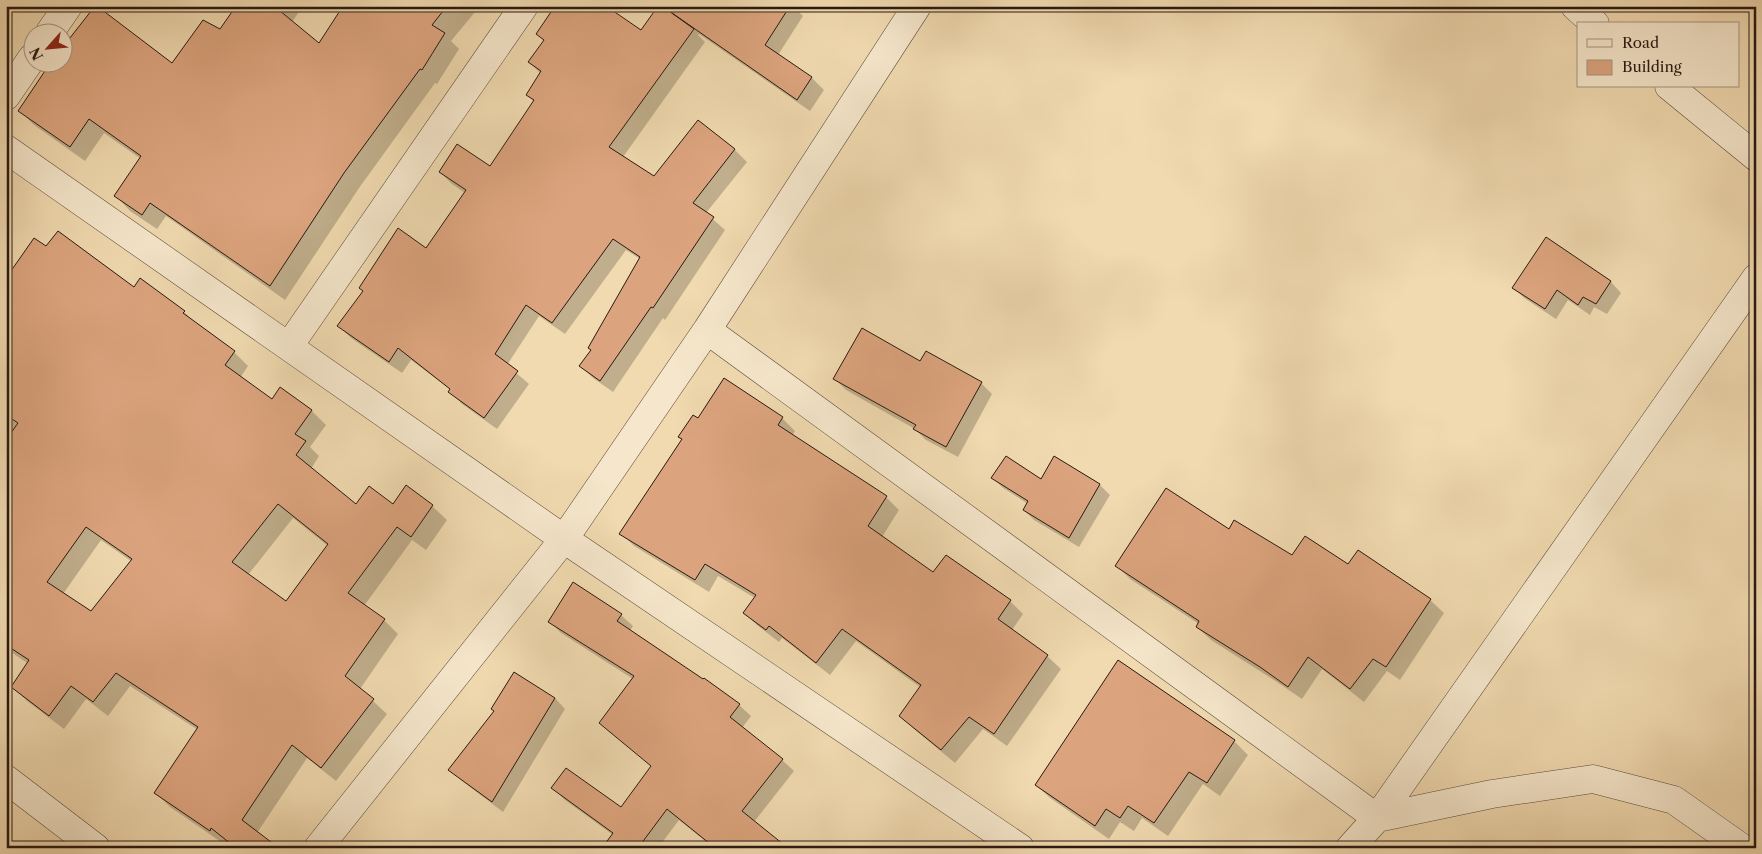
<svg xmlns="http://www.w3.org/2000/svg" width="1762" height="854" font-family="'Libre Caslon Text',serif">
<style>
.shadow{fill:#0003;fill-rule:evenodd}
.building{fill:#dca47e;stroke:#281912;fill-rule:evenodd}
.lines{fill:none;stroke-linecap:round;stroke-linejoin:round}
.minor-casing{stroke:#5a493a;stroke-width:29}
.minor{stroke:#f6e7cc;stroke-width:28}
</style>
<rect width="100%" height="100%" fill="#f1dab0"/>
<filter id="stains"><feTurbulence type="fractalNoise" baseFrequency=".004" numOctaves="4"/><feColorMatrix values="0 0 0 0 .2 0 0 0 0 .09 0 0 0 0 .02 0 0 0 .5 -.17"/></filter>
<radialGradient id="worn" r=".72"><stop offset=".6" stop-color="#630" stop-opacity="0"/><stop offset="1" stop-color="#630" stop-opacity=".3"/></radialGradient>
<!-- shadow -->
<path class="shadow" d="M 237,6 L 303,6 L 292,22 L 319,45 L 344,6 L 480,6 L 451,41 L 459,49 L 437,84 L 435,83 L 359,188 L 285,300 L 166,216 L 157,229 L 130,211 L 116,196 L 141,159 L 104,133 L 85,161 L 34,125 L 19,110 L 172,64 L 220,31 Z
M 555,6 L 608,6 L 607,8 L 641,32 L 683,23 L 684,22 L 678,16 L 686,6 L 793,6 L 803,16 L 778,55 L 812,78 L 824,90 L 810,111 L 699,34 L 698,35 L 705,42 L 623,157 L 654,178 L 735,150 L 747,162 L 706,213 L 725,230 L 665,320 L 663,318 L 613,392 L 593,378 L 581,366 L 592,350 L 640,259 L 626,250 L 565,334 L 539,316 L 507,365 L 529,384 L 497,429 L 462,404 L 450,391 L 451,390 L 411,360 L 402,373 L 351,338 L 339,326 L 427,249 L 465,193 L 452,184 L 440,172 L 491,167 L 534,102 L 527,94 L 541,74 L 529,62 L 544,41 L 537,34 Z
M 6,8 L 12,13 L 6,21 Z
M 1547,239 L 1611,282 L 1621,293 L 1607,314 L 1594,307 L 1590,315 L 1568,300 L 1556,319 L 1524,298 L 1514,288 Z
M 47,248 L 184,312 L 197,324 L 234,352 L 248,366 L 240,378 L 273,401 L 281,389 L 312,411 L 326,425 L 310,447 L 319,456 L 311,469 L 357,505 L 432,506 L 447,520 L 426,550 L 412,540 L 364,606 L 384,620 L 398,634 L 360,689 L 387,714 L 336,781 L 307,758 L 257,833 L 276,848 L 234,848 L 226,842 L 224,844 L 170,807 L 155,792 L 198,730 L 130,686 L 108,716 L 86,699 L 64,729 L 27,701 L 13,687 L 29,664 L 6,649 L 6,279 ZM 293,518 L 328,546 L 286,603 L 248,575 ZM 101,540 L 131,561 L 91,613 L 63,594 Z
M 921,362 L 981,383 L 992,394 L 958,457 L 926,440 L 915,429 L 846,390 L 835,379 Z
M 782,418 L 795,431 L 792,436 L 886,497 L 899,510 L 882,537 L 933,574 L 1010,601 L 1023,614 L 1012,630 L 1047,656 L 1061,669 L 1007,746 L 983,729 L 955,763 L 914,729 L 901,716 L 920,687 L 856,641 L 830,675 L 782,638 L 779,642 L 758,626 L 744,613 L 755,598 L 718,576 L 709,592 L 634,546 L 621,533 L 683,440 L 680,437 L 698,420 Z
M 1055,458 L 1100,485 L 1110,495 L 1079,547 L 1034,520 L 1024,510 L 1028,504 L 1003,488 L 993,478 L 1041,481 Z
M 1229,531 L 1293,557 L 1349,566 L 1430,600 L 1444,613 L 1400,680 L 1387,671 L 1364,702 L 1322,669 L 1302,699 L 1274,680 L 1211,640 L 1197,627 L 1199,624 L 1130,579 L 1117,566 Z
M 621,615 L 633,626 L 630,631 L 739,705 L 751,716 L 742,728 L 782,760 L 794,771 L 754,822 L 786,848 L 714,848 L 679,820 L 658,848 L 603,848 L 613,835 L 565,800 L 553,788 L 621,808 L 652,767 L 613,734 L 633,679 L 561,633 L 550,622 Z
M 1118,662 L 1234,741 L 1248,755 L 1220,796 L 1203,784 L 1168,836 L 1142,818 L 1134,831 L 1120,822 L 1109,839 L 1050,798 L 1036,785 Z
M 555,698 L 565,709 L 503,812 L 461,780 L 450,770 Z"/>
<!-- building -->
<path class="building" d="M 95,6 L 97,6 L 172,63 L 203,20 L 220,29 L 236,6 L 274,6 L 319,43 L 343,6 L 447,6 L 432,25 L 445,33 L 422,70 L 420,69 L 344,173 L 270,286 L 150,203 L 142,215 L 114,196 L 141,156 L 89,119 L 70,147 L 18,111 L 51,62 L 62,62 L 62,48 Z
M 555,6 L 606,6 L 641,30 L 658,6 L 662,6 L 694,29 L 609,147 L 654,176 L 698,120 L 735,149 L 693,203 L 714,217 L 653,308 L 651,307 L 600,381 L 579,366 L 591,350 L 588,348 L 640,257 L 613,239 L 552,323 L 526,305 L 495,354 L 518,371 L 484,418 L 448,392 L 450,389 L 398,348 L 389,362 L 337,326 L 363,291 L 359,288 L 398,228 L 426,248 L 466,190 L 439,172 L 457,144 L 490,166 L 534,100 L 526,95 L 541,71 L 528,62 L 544,40 L 536,34 Z
M 662,6 L 790,6 L 765,45 L 812,77 L 797,100 Z
M 58,231 L 134,287 L 140,278 L 185,311 L 183,313 L 235,351 L 225,365 L 272,399 L 280,387 L 312,410 L 295,434 L 306,441 L 296,455 L 356,504 L 369,486 L 393,504 L 406,485 L 433,505 L 411,537 L 397,527 L 348,593 L 385,619 L 345,676 L 374,699 L 321,768 L 292,745 L 242,820 L 279,848 L 236,848 L 211,828 L 210,831 L 154,793 L 198,727 L 116,673 L 93,702 L 71,686 L 49,716 L 11,687 L 29,660 L 6,645 L 6,440 L 18,423 L 6,415 L 6,278 L 34,238 L 46,246 ZM 278,504 L 328,544 L 286,601 L 232,562 ZM 86,527 L 132,559 L 91,611 L 47,582 Z
M 1546,237 L 1611,281 L 1596,304 L 1583,297 L 1578,305 L 1557,290 L 1545,309 L 1512,288 Z
M 862,328 L 920,361 L 926,351 L 982,382 L 946,447 L 913,429 L 916,425 L 833,379 Z
M 724,378 L 783,417 L 778,425 L 887,496 L 868,526 L 933,572 L 946,555 L 1011,600 L 998,619 L 1048,655 L 994,734 L 969,717 L 941,750 L 899,716 L 921,685 L 842,629 L 816,663 L 769,626 L 766,630 L 743,613 L 756,595 L 705,564 L 695,580 L 619,534 L 682,439 L 678,437 L 693,415 L 698,418 Z
M 1006,456 L 1041,479 L 1054,456 L 1100,484 L 1069,538 L 1023,510 L 1028,501 L 991,478 Z
M 1166,488 L 1229,529 L 1234,520 L 1292,555 L 1305,536 L 1348,564 L 1358,550 L 1431,599 L 1386,667 L 1373,659 L 1350,689 L 1308,657 L 1288,687 L 1260,667 L 1196,627 L 1199,621 L 1115,566 Z
M 573,582 L 622,614 L 617,621 L 703,679 L 704,678 L 740,704 L 730,717 L 783,759 L 742,811 L 788,848 L 715,848 L 667,809 L 638,848 L 602,848 L 613,833 L 551,788 L 566,768 L 621,807 L 651,766 L 599,723 L 634,676 L 548,622 Z
M 1118,660 L 1235,740 L 1207,783 L 1189,772 L 1154,823 L 1128,806 L 1120,818 L 1106,809 L 1095,826 L 1035,785 Z
M 514,672 L 555,698 L 492,802 L 448,770 L 494,711 L 491,709 Z"/>
<g class="lines">
<!-- minor casing -->
<g class="minor-casing">
<path id="minor" d="M 1575,6 L 1595,24
M 50,32 L 68,6
M 1669,86 L 1756,157
M 6,96 L 32,58
M 6,149 L 564,539 L 1020,848
M 707,330 L 917,6
M 289,346 L 524,6
M 6,779 L 96,848
M 318,848 L 564,539 L 707,330 L 1377,818 L 1492,794 L 1593,779 L 1674,800 L 1742,848
M 1350,848 L 1377,818 L 1756,278"/>
</g>
<!-- minor -->
<use href="#minor" class="minor"/>
</g>
<!-- margin -->
<rect width="1762" height="854" fill="none" stroke="#f1dab0" stroke-width="25"/>
<rect x="8" y="8" width="1747" height="839" fill="none" stroke="#281912" stroke-width="2.5"/>
<rect x="12" y="12" width="1737" height="829" fill="none" stroke="#281912"/>
<!-- legend -->
<rect x="1577" y="22" width="162" height="65" fill="#f6e7cc" stroke="#a49582"/>
<rect x="1587" y="39" width="25" height="8" fill="#f6e7cc" stroke="#a49582"/>
<text x="1622" y="48" font-size="15" fill="#281912">Road</text>
<rect x="1587" y="60" width="25" height="15" fill="#dca47e" stroke="#a49582"/>
<text x="1622" y="72" font-size="15" fill="#281912">Building</text>
<!-- north arrow -->
<g transform="translate(48 48) rotate(243)"><circle r="24" fill="#f6e7cc" stroke="#a49582"/>
<path d="M0-4L9 19L0 12L-9 19Z" fill="#8f2418"/>
<text y="-8" font-size="14" font-weight="bold" text-anchor="middle" fill="#281912">N</text>
</g>
<rect width="100%" height="100%" filter="url(#stains)"/>
<rect width="100%" height="100%" fill="url(#worn)"/>
</svg>
